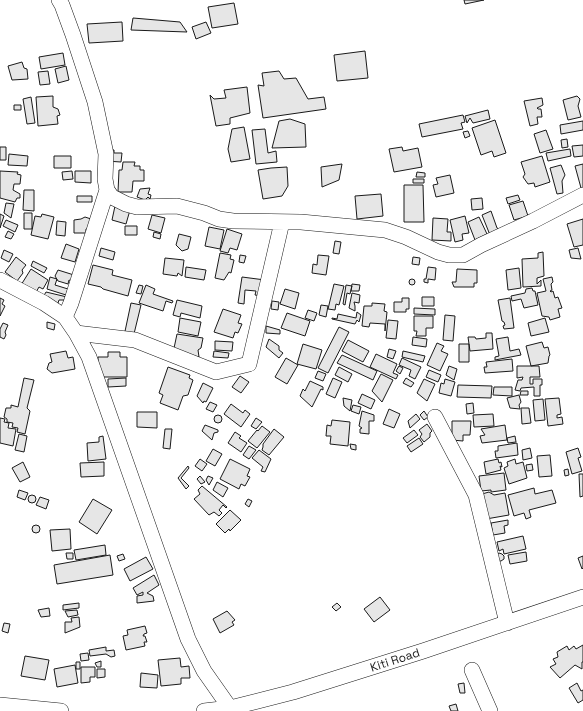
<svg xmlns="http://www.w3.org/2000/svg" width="583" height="711" font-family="'Space Grotesk',sans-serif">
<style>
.building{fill:#e6e6e6;stroke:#1a1a1a}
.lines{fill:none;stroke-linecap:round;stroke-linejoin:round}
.minor-casing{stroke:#1a1a1a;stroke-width:16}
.minor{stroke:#fff;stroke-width:15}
.labels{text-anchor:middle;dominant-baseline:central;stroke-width:3;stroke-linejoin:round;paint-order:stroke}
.street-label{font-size:12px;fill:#1a1a1a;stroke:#fff}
</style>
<rect width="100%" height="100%" fill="#fff"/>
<!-- building -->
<path class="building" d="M 464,0 L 484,0 L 465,4 Z
M 234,3 L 238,24 L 212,28 L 208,7 Z
M 133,18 L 180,22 L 187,32 L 131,30 Z
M 122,22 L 123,41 L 89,43 L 87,24 Z
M 206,22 L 211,33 L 196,39 L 192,27 Z
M 365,51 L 368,78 L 337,81 L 334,55 Z
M 63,53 L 65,65 L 41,69 L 39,57 Z
M 22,62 L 24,68 L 27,69 L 28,79 L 12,80 L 8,66 Z
M 66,66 L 69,80 L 58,83 L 55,69 Z
M 48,71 L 50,84 L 40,85 L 38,72 Z
M 279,71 L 284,79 L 296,78 L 308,99 L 324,97 L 326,109 L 263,118 L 258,85 L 264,86 L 262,73 Z
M 247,87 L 250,113 L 230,118 L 230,124 L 216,126 L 210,95 L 214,99 L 226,98 L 224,90 Z
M 53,96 L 53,107 L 58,109 L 60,115 L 57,116 L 58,124 L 38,126 L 36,97 Z
M 577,96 L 580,99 L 578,106 L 581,117 L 568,120 L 563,100 Z
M 31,97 L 35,123 L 27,124 L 23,99 Z
M 542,98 L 543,105 L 537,108 L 538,109 L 541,109 L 542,117 L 537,117 L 538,124 L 530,126 L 524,101 Z
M 14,105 L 21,105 L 21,110 L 14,110 Z
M 488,110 L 490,119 L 473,123 L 470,118 L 467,123 L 465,116 Z
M 463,115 L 465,122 L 461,123 L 463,129 L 422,137 L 419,124 Z
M 290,119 L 305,124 L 306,147 L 272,148 L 279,121 Z
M 495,120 L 506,153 L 494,157 L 492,151 L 481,155 L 472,128 Z
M 583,121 L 583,130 L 561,134 L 560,125 Z
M 244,127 L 250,159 L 231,162 L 228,149 L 232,129 Z
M 265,129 L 268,153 L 276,151 L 277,162 L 256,164 L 252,130 Z
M 546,130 L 553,149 L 540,153 L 534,134 Z
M 468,131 L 470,136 L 465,138 L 463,132 Z
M 567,139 L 568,147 L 562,148 L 561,140 Z
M 583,145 L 583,156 L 574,157 L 572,146 Z
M 0,147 L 6,147 L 6,160 L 0,160 Z
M 402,147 L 403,151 L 418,148 L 422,167 L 394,172 L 389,149 Z
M 107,149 L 114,150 L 114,153 L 122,153 L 121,162 L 106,161 Z
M 570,149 L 571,156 L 548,161 L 546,153 Z
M 9,154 L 28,156 L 27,166 L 8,165 Z
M 54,156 L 71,156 L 71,168 L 54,168 Z
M 542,156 L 550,182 L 535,187 L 534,183 L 528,184 L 523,177 L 525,174 L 521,162 Z
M 123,162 L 135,162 L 134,166 L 140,166 L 140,170 L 144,170 L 144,181 L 133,181 L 132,192 L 118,192 L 119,170 L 122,170 Z
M 342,164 L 339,180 L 322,187 L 321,167 Z
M 583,164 L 583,188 L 581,188 L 575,166 Z
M 561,165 L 565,175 L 562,181 L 563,193 L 557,194 L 550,168 Z
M 287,167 L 288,186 L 282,196 L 263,199 L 258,170 L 271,168 Z
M 0,171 L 18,172 L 17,174 L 21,175 L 20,184 L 14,184 L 13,190 L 20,194 L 20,198 L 17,198 L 15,202 L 0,198 Z
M 72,171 L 73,179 L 63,180 L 62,172 Z
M 75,171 L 91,171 L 91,183 L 75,182 Z
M 417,172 L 425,173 L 425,177 L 416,177 Z
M 450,175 L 454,193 L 436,197 L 433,185 L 438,184 L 436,178 Z
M 413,179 L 424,179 L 424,183 L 413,183 Z
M 404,185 L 423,185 L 424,222 L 404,222 Z
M 150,188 L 148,194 L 151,195 L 150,199 L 148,197 L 145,200 L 137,197 L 140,189 Z
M 24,190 L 34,190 L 34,211 L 23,210 Z
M 381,194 L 383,216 L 357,219 L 355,196 Z
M 518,195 L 520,200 L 508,204 L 506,198 Z
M 77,196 L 92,196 L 92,202 L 77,202 Z
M 482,198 L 483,209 L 472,210 L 471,199 Z
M 523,201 L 528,216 L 514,220 L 509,205 Z
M 6,203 L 14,204 L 11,218 L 4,213 Z
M 115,206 L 130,210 L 126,224 L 112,220 Z
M 491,211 L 497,228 L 502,231 L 490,235 L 482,215 Z
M 24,213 L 32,213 L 32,229 L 24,229 Z
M 0,214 L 4,216 L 0,228 Z
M 42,214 L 54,217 L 48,239 L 31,235 L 35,216 L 41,217 Z
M 152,215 L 165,218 L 161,233 L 148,229 Z
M 465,216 L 469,233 L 462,234 L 463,240 L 455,242 L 450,220 Z
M 85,217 L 91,219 L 93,229 L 86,229 L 86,233 L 74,233 L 74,220 L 81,219 Z
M 479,217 L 487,234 L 475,240 L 468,222 Z
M 433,218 L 448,219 L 447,232 L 451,232 L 451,241 L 432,240 Z
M 583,219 L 583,245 L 574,247 L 567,224 Z
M 6,220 L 18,225 L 15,232 L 3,226 Z
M 57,221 L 66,222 L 65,236 L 56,235 Z
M 125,226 L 137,226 L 137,235 L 125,235 Z
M 209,227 L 224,230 L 220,249 L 205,246 Z
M 227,229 L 242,234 L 237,250 L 230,248 L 228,253 L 220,251 Z
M 8,231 L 14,234 L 11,239 L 5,237 Z
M 154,232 L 161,234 L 160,239 L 153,237 Z
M 179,234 L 191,237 L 188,249 L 182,251 L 176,245 Z
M 335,241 L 341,242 L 339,254 L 333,253 Z
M 66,244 L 79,249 L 75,262 L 61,258 Z
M 101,248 L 115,252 L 113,260 L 99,256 Z
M 578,248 L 581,259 L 571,258 L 569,250 Z
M 4,250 L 13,254 L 9,262 L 1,258 Z
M 543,252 L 544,276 L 537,278 L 537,284 L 541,280 L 541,286 L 523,287 L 522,259 L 538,258 L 538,253 Z
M 220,253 L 231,255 L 230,259 L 234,260 L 231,273 L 229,272 L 224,280 L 215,278 Z
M 240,255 L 246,256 L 244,263 L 239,262 Z
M 318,255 L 329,256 L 326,275 L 312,273 L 313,264 L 317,265 Z
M 16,257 L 26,265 L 22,270 L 23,273 L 17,281 L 5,272 Z
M 413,257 L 420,258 L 419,265 L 412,264 Z
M 165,258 L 184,260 L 182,276 L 178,273 L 177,276 L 163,274 Z
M 33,261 L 47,268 L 44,273 L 31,266 Z
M 93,265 L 113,270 L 112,275 L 132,280 L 128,296 L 103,289 L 101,287 L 88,284 Z
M 186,267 L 206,270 L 204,280 L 185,277 Z
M 428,267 L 436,268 L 435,280 L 428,279 L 428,283 L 424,282 L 424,279 L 426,279 Z
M 519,268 L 521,288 L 508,290 L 506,270 Z
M 31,269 L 48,280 L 43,289 L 39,287 L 35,294 L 21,285 Z
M 457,269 L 477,270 L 477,283 L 474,283 L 474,287 L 454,287 L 452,282 L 456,282 Z
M 58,270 L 74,275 L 72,281 L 69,280 L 68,284 L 58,281 L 55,276 Z
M 50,277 L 57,279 L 55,285 L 68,289 L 66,295 L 47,289 Z
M 242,277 L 265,280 L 263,296 L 255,295 L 256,291 L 245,290 L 244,304 L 238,303 Z
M 552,277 L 553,282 L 551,284 L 552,290 L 550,291 L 551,292 L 553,291 L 555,298 L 558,297 L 562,308 L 558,309 L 560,317 L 550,320 L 549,317 L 542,316 L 537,293 L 546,291 L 543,279 Z
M409 282a3 3 0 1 1 6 0a3 3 0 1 1-6 0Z
M 334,284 L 344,286 L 339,305 L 336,304 L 335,310 L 328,309 Z
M 352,284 L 360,285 L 359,291 L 351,291 Z
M 139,285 L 143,286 L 141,294 L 136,293 Z
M 146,285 L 155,289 L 153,294 L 173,301 L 172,303 L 166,301 L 163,311 L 139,303 Z
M 346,285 L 352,286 L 350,294 L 347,293 L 345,305 L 343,304 Z
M 532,288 L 533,291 L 535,291 L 538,305 L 524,308 L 521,299 L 512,301 L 511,296 L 525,293 L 526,289 Z
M 285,289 L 299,293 L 295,309 L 280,304 Z
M 46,292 L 67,297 L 65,302 L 64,300 L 59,300 L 58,303 L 61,309 L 42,299 Z
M 352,293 L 360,295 L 359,303 L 354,302 L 355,306 L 355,311 L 349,308 Z
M 422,297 L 434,297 L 434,306 L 422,306 Z
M 0,298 L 4,300 L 2,304 L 5,306 L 0,316 Z
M 402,298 L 409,298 L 409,309 L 406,309 L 406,312 L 394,312 L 394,302 L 402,302 Z
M 510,298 L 514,328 L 504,329 L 503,326 L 505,325 L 504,322 L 502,321 L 498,300 Z
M 177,300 L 202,306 L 200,318 L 181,313 L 180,317 L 173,315 Z
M 272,301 L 279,302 L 278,310 L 271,309 Z
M 131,303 L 141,305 L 133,338 L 124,336 Z
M 372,303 L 385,304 L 384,311 L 387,312 L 385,331 L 385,324 L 370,323 L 369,327 L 362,326 L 364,306 L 372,306 Z
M 321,305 L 328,306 L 326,317 L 319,315 Z
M 414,308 L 435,309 L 435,315 L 414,314 Z
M 223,309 L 241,315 L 238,323 L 242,324 L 238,333 L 235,332 L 233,338 L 214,332 Z
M 308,310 L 317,313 L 314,321 L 305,318 Z
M 357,312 L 361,315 L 359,322 L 357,320 L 355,324 L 332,319 L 332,318 L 337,319 L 338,314 L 356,318 Z
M 287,313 L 310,321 L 305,336 L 281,328 Z
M 445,315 L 455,316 L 453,341 L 443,340 Z
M 414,316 L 433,316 L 433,328 L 426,328 L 426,336 L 416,336 L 417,331 L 414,331 Z
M 180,318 L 201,322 L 198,336 L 178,332 Z
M 545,318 L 549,332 L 531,336 L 528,323 Z
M 388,320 L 398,321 L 396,339 L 386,338 Z
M 47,322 L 55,324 L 54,330 L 47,328 Z
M 3,323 L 8,325 L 5,332 L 6,335 L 4,339 L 0,337 L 0,329 Z
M 266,326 L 280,330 L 280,334 L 266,333 Z
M 339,327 L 349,332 L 328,373 L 318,368 Z
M 486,333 L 492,333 L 493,349 L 470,351 L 468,337 L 475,337 L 476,339 L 486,338 Z
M 177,334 L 203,338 L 201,348 L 198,350 L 199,357 L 173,353 Z
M 413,337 L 427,339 L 426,347 L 412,345 Z
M 508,337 L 510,351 L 519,349 L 521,355 L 495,360 L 495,357 L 499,356 L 496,339 Z
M 269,339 L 279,346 L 279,350 L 283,353 L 279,358 L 266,347 Z
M 348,340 L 369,351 L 363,362 L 342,351 Z
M 215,341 L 233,342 L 232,351 L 215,350 Z
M 542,342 L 544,348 L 548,347 L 550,355 L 549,356 L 548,363 L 531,366 L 526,346 Z
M 437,343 L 444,346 L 441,351 L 448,354 L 440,371 L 427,365 Z
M 303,344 L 322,350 L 316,369 L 297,364 Z
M 459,344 L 469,344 L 469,362 L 459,362 Z
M 389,349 L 396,351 L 393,359 L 387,357 Z
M 66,351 L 68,358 L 73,357 L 75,369 L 52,373 L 47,369 L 49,363 L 52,362 L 50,354 Z
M 214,351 L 229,353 L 228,358 L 213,357 Z
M 403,351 L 425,356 L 423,362 L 402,357 Z
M 108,352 L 120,352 L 120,357 L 127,357 L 127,377 L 98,377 L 98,357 L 108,357 Z
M 376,354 L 397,364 L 393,373 L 398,375 L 396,379 L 370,367 Z
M 342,355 L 377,371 L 373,380 L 337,363 Z
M 286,358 L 298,365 L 287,384 L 275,377 Z
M 402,358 L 421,367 L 415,379 L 409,376 L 411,370 L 399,365 Z
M 512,359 L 513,371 L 485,373 L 484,367 L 487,367 L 486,362 Z
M 399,366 L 403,368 L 400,374 L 396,371 Z
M 449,366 L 457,369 L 454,380 L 446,375 Z
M 517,366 L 539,366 L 540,377 L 530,377 L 530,384 L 533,384 L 533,379 L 542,379 L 542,385 L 540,385 L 540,396 L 534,396 L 534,387 L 521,388 L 520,391 L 515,390 L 518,380 L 522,380 L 523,377 L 517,378 Z
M 168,367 L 190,375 L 189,378 L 193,380 L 188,395 L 183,396 L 178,410 L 160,403 L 163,395 L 159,393 Z
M 339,367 L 352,374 L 348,382 L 335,375 Z
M 429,370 L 441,375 L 438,382 L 426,377 Z
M 318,371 L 326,374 L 323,381 L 315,378 Z
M 381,374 L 393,380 L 382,402 L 372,391 Z
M 240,376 L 249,382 L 241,393 L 232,387 Z
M 24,378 L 34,380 L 27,408 L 30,411 L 25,434 L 17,432 L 18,428 L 12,427 L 13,423 L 7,422 L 7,419 L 4,417 L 6,408 L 11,408 L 11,405 L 18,407 Z
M 126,378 L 126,386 L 108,387 L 108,379 Z
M 333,378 L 342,382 L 335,398 L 326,394 Z
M 406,378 L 414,383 L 411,387 L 403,383 Z
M 424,379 L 435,384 L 427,401 L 417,393 Z
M 445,379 L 455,382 L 451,396 L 439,393 L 441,383 L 444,384 Z
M 310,381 L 323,387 L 323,390 L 321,389 L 312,407 L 300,396 L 303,389 L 305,391 Z
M 203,383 L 213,388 L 206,402 L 204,401 L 203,403 L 197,396 Z
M 458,385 L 492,386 L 491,398 L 457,397 Z
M 494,387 L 512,387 L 512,396 L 493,395 Z
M 521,391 L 528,391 L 528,395 L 520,395 Z
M 362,394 L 375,400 L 371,409 L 358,403 Z
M 519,395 L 521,402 L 519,405 L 520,409 L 510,408 L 507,398 Z
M 343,398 L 352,400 L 350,411 L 344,406 Z
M 559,398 L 561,414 L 557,415 L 557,418 L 562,417 L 563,424 L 548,426 L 545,399 Z
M 543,399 L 545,420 L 535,421 L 533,400 Z
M 210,402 L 217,405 L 213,412 L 206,409 Z
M 473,403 L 474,413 L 467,414 L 466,404 Z
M 231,404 L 243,413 L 245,410 L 250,414 L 241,427 L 224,414 Z
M 353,405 L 361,407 L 359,414 L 351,411 Z
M 521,408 L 529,408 L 531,423 L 522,424 Z
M 389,409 L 400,414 L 394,428 L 383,424 Z
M 362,411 L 374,415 L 374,421 L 369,421 L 369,434 L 360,433 L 360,429 L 362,428 L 359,426 Z
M 424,411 L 428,417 L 424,420 L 420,415 Z
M 137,412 L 157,412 L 157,428 L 137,427 Z
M 416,414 L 420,419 L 410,428 L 408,421 Z
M 493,414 L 494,426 L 474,427 L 473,415 Z
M214 419a4 4 0 1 1 8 0a4 4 0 1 1-8 0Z
M 0,418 L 5,419 L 4,422 L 9,423 L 8,428 L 16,429 L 13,446 L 0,443 Z
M 256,418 L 262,422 L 256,429 L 251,426 Z
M 332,420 L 350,422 L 348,446 L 330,444 L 331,436 L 326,436 L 327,425 L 331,426 Z
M 452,421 L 471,421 L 470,435 L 463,435 L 463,441 L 452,440 Z
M 427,424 L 432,431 L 430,433 L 430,437 L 424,442 L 420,437 L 422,434 L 419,430 Z
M 205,425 L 218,430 L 218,432 L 214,433 L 212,440 L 202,431 Z
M 505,425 L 507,440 L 482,443 L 480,436 L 485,435 L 481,429 Z
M 262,426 L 270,432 L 257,448 L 248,441 L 257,430 L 258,431 Z
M 165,429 L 172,429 L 170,449 L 163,448 Z
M 274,429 L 284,437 L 269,455 L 262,450 L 263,447 L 263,444 Z
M 414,430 L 418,435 L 407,443 L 403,438 Z
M 235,432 L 241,436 L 239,438 L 247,443 L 241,452 L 228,443 Z
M 19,434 L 27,436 L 24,452 L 15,450 Z
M 103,436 L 106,459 L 88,461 L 87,443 L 99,442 L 99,437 Z
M 515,436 L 516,442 L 508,443 L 507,438 Z
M 419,438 L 423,444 L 411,452 L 407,446 Z
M 517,443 L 518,455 L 496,458 L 495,451 L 498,451 L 498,446 Z
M 350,444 L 356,445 L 356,450 L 351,449 Z
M 249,446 L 256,450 L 249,459 L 243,455 Z
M 530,448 L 532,458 L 523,460 L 522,450 Z
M 578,448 L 581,457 L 578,458 L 582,471 L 572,474 L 566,452 Z
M 213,449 L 222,454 L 215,466 L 206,461 Z
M 259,450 L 271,459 L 265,472 L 261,471 L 263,467 L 252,458 Z
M 550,455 L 552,476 L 539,477 L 537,456 Z
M 200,459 L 207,464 L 202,471 L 195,466 Z
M 230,459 L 250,469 L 247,476 L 250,477 L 245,486 L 241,484 L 239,489 L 220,479 Z
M 498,459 L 499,463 L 501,462 L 502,467 L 500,466 L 501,470 L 486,474 L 484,462 Z
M 515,459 L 516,464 L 523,462 L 527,478 L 509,484 L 504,468 L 508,466 L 507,462 Z
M 23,462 L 30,477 L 20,482 L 12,468 Z
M 104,462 L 104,476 L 81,477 L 80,463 Z
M 532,464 L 533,470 L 527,471 L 526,465 Z
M 188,466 L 189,468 L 181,478 L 189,486 L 186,489 L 178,478 Z
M 568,469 L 569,475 L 565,476 L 564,470 Z
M 504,473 L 506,490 L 491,492 L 491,490 L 481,491 L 479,476 Z
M 579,474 L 583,474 L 583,496 L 580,497 Z
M 200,476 L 205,482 L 201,484 L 197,479 Z
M 208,476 L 213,478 L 209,485 L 206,480 Z
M 217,482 L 228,488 L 223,497 L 213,490 Z
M 202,486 L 227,507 L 226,508 L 223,505 L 219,510 L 222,513 L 219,516 L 214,512 L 209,515 L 194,499 L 200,494 L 198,490 Z
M 534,488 L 535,494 L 552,490 L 556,503 L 529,510 L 531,517 L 526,519 L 524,513 L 514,516 L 508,495 Z
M 19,490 L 28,493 L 25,500 L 17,497 Z
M 489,492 L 494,495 L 505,493 L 509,515 L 486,519 L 482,494 Z
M28 499a4 4 0 1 1 8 0a4 4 0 1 1-8 0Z
M 40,497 L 49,500 L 46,509 L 36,505 Z
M 93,499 L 112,510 L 97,534 L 79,522 Z
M 248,499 L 252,501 L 249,507 L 245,504 Z
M 230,510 L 241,520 L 230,531 L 229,529 L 225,533 L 216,524 Z
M 508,520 L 508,525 L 504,526 L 505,533 L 493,535 L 491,523 Z
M32 529a4 4 0 1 1 8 0a4 4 0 1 1-8 0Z
M 70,529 L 71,549 L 52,551 L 50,530 Z
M 523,536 L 526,549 L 504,554 L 503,549 L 499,551 L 497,542 Z
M 105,545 L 106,555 L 76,560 L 74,550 Z
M 526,552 L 527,561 L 510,564 L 508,555 Z
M 66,553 L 73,553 L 73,559 L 67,559 Z
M 499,553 L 502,554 L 504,556 L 504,559 L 501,561 L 499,561 L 497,554 Z
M 123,554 L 125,559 L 119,561 L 117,556 Z
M 110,555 L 113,575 L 57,584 L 54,565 Z
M 583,556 L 583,568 L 582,569 L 578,558 Z
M 146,557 L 153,569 L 130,581 L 124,569 Z
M 154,575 L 159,585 L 147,593 L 153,596 L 154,601 L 137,603 L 137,596 L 143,595 L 143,592 L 137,595 L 133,588 Z
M 380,597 L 390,610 L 374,622 L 364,609 Z
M 79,603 L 79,608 L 63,610 L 63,605 Z
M 337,603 L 341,607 L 336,611 L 332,607 Z
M 49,608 L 50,616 L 41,617 L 38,610 Z
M 77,610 L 78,615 L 68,617 L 65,611 Z
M 227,611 L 235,620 L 232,622 L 234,625 L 220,633 L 213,619 Z
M 79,617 L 80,627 L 65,633 L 65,622 L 72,622 L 71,618 Z
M 4,623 L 10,624 L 8,633 L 2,631 Z
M 145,626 L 147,633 L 144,634 L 143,636 L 145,636 L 147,642 L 144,642 L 145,646 L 126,650 L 123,636 L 128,635 L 127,630 Z
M 583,645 L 583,662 L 582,662 L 582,669 L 575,665 L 560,678 L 550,667 L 556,664 L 553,659 L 558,657 L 557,652 L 567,646 L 569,650 L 574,646 L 576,649 Z
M 106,647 L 106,651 L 114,650 L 115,656 L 111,657 L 106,654 L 90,656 L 89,650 Z
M 88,653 L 89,660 L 81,661 L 80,654 Z
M 25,656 L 49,660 L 45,680 L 21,676 Z
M 180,658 L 181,667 L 189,666 L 190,678 L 181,678 L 181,684 L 161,686 L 158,660 Z
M 101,661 L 101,667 L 97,667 L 95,663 Z
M 76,662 L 80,662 L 80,669 L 76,669 Z
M 75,665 L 78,683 L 57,687 L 54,669 Z
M 81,667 L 95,667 L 95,677 L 90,677 L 90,682 L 81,683 Z
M 97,669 L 105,669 L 105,677 L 97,678 Z
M 141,673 L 158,675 L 157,688 L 140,687 Z
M 464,683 L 465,693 L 460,693 L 458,684 Z
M 577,683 L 581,691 L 583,690 L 583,700 L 578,703 L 569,688 Z
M 456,704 L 458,711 L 451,711 L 449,706 Z"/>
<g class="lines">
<!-- minor casing -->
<g class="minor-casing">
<path id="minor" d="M 59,0 L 62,5 L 73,35 L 95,102 L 106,154 L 105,179 L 107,190 L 112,197 L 126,204 L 137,207 L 177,206 L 204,213 L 219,219 L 233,221 L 301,222 L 385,230 L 406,237 L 438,252 L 449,255 L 463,255 L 481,245 L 533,221 L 583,195
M 0,280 L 44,303 L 65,317 L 76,333 L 89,357 L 188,639 L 204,671 L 230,708
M 65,317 L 71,303 L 107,190
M 76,333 L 135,340 L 216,372 L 249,364 L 282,222
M 435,417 L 476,495 L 507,623
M 472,670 L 490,711
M 0,705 L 61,711
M 204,711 L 230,708 L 293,692 L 423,651 L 583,597"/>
</g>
<!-- minor -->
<use href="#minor" class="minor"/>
</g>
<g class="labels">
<!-- street labels -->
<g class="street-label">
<text transform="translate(395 660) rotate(-18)">Kiti Road</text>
</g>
</g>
</svg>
